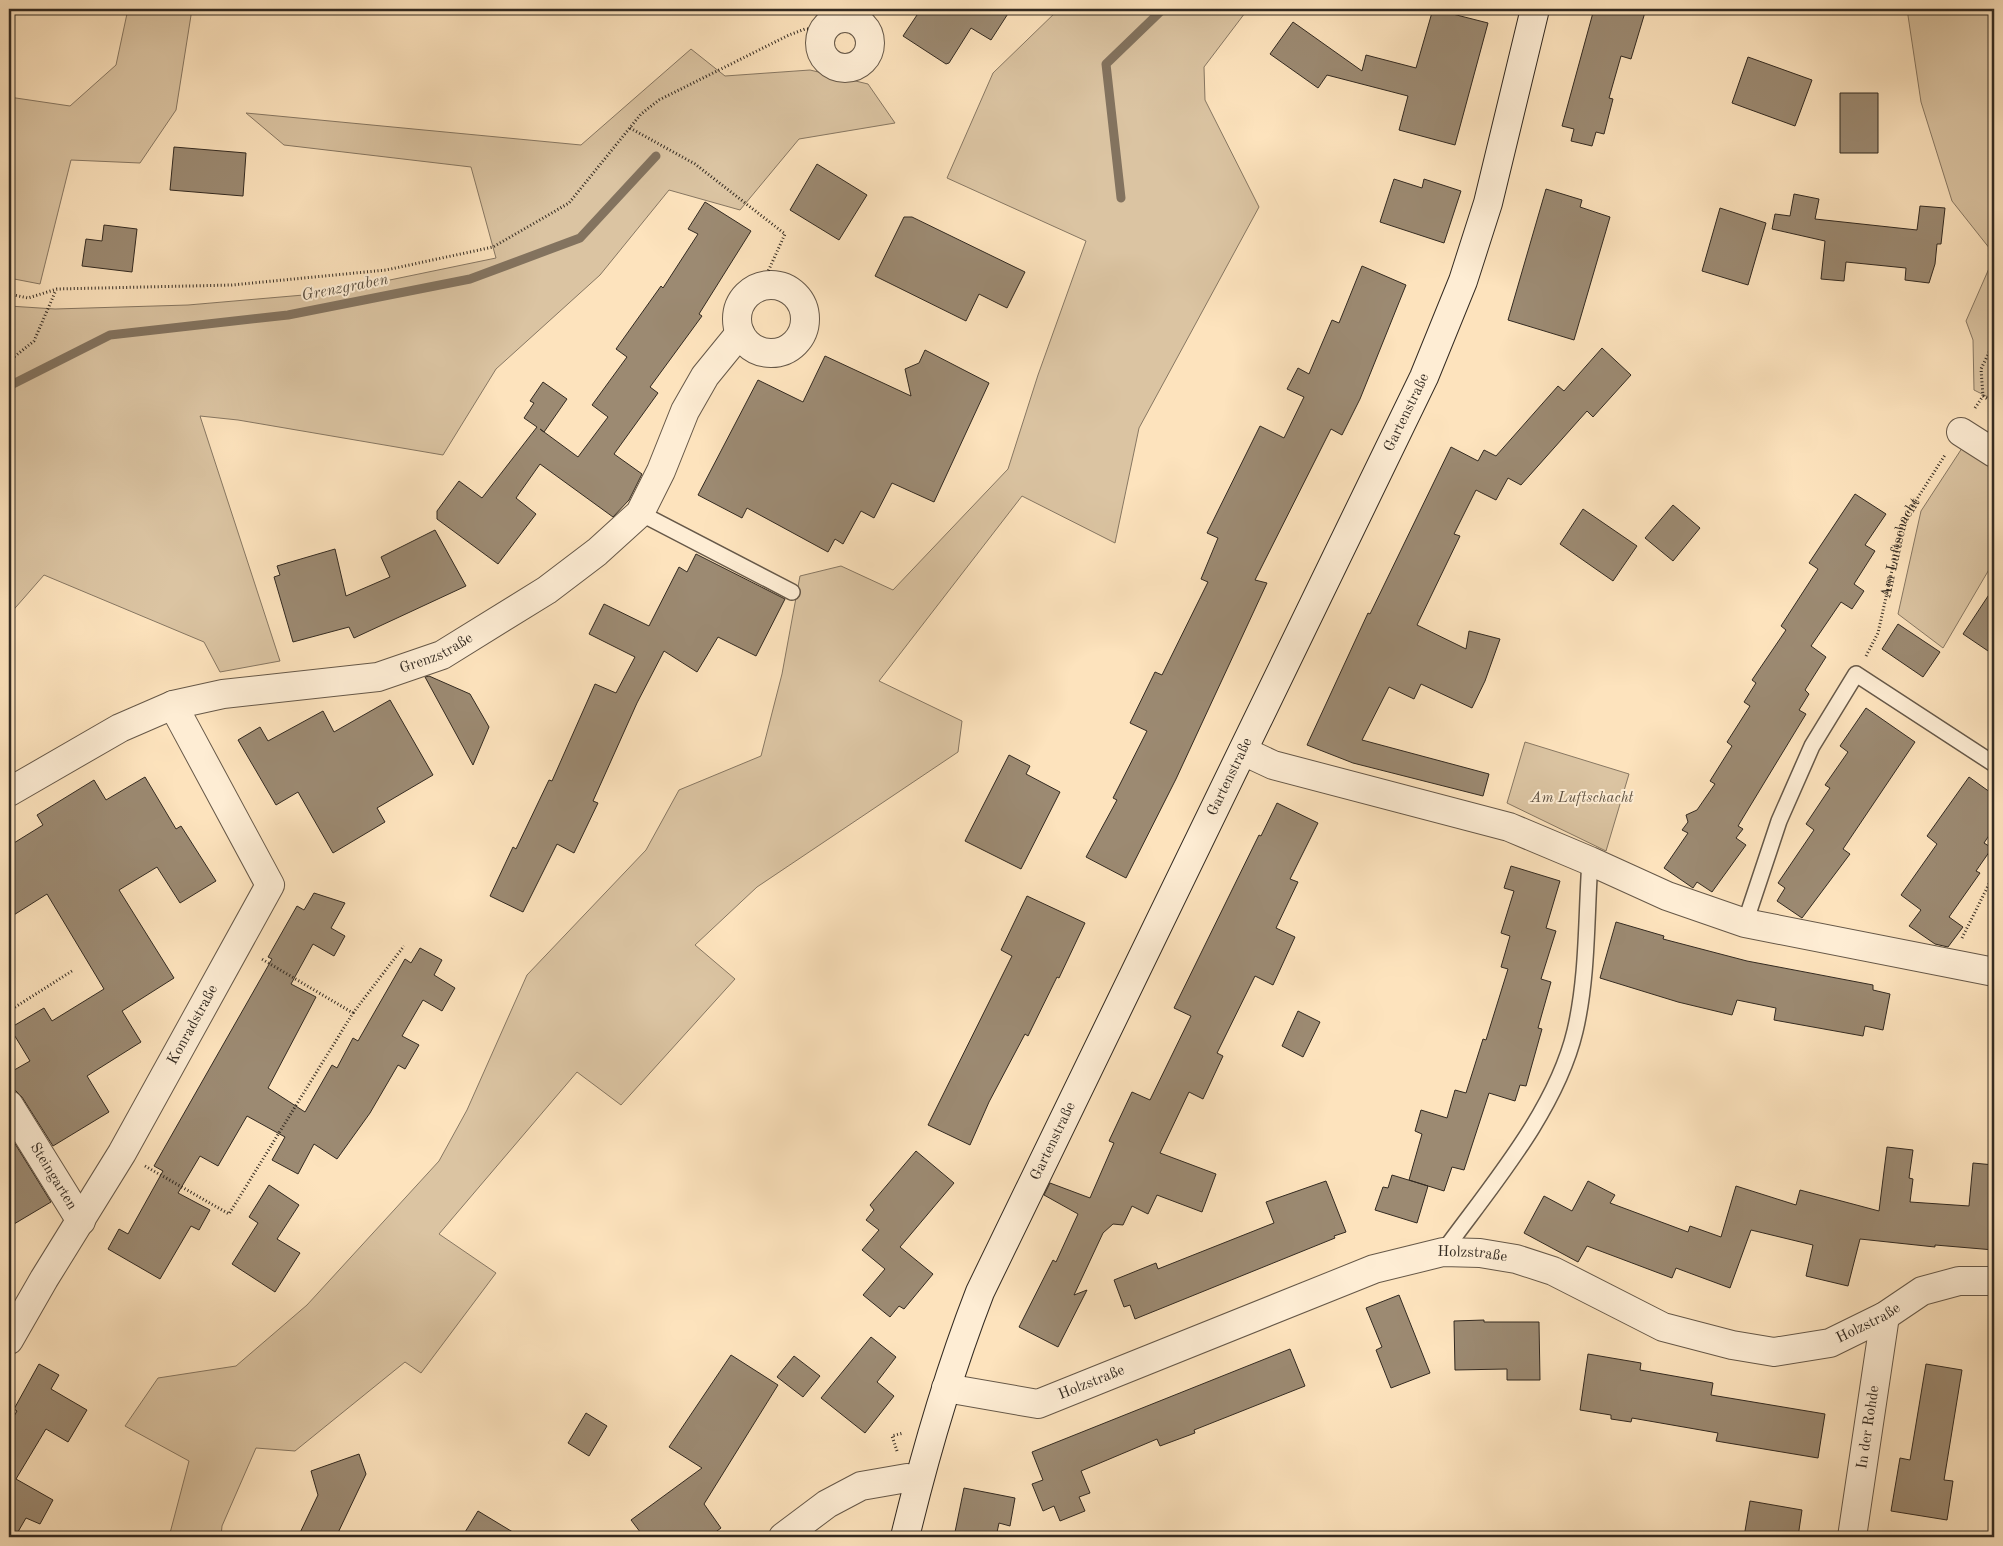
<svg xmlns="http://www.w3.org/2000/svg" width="2003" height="1546" font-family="'Old Standard TT',serif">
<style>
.green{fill:#dbc4a2;stroke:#877762}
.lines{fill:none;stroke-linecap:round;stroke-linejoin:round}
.stream{stroke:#83735f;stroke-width:9}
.building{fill:#9c8a72;stroke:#332a21}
.lane-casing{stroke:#665848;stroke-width:18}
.street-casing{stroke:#665848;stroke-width:30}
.secondary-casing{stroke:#332a21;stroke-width:30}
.path{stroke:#332a21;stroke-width:3;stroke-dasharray:1 2.5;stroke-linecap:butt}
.lane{stroke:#feedd4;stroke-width:15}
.street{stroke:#feedd4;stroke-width:28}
.secondary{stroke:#feedd4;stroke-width:28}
.labels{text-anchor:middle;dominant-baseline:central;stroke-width:4;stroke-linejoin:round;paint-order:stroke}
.street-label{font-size:15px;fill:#332a21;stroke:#feedd4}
.park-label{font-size:15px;font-style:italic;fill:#5d5041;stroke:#feedd4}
.water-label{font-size:16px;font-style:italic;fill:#5b4f40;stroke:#feedd4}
</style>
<rect width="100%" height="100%" fill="#fde3bd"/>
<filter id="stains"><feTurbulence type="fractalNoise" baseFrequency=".004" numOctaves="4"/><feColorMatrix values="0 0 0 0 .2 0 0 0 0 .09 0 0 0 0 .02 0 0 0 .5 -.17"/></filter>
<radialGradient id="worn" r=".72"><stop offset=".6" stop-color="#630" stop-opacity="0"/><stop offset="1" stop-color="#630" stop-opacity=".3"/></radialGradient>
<!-- green -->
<path class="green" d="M 128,9 L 192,9 L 176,110 L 140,163 L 71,160 L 40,284 L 9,278 L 9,97 L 70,106 L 116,65 Z
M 1059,9 L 1248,9 L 1204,67 L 1205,100 L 1259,207 L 1139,428 L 1115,543 L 1022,496 L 879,681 L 962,721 L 958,752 L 757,887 L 695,945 L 735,979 L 621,1105 L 577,1072 L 439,1234 L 496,1273 L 421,1373 L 405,1362 L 295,1451 L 256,1448 L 222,1526 L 221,1537 L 169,1537 L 189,1461 L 125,1426 L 158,1378 L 236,1366 L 307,1305 L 439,1161 L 467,1110 L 527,975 L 646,850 L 679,790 L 761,756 L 782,674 L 800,576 L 841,566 L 893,590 L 1008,469 L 1038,375 L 1086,241 L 947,178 L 993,73 Z
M 1907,9 L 1994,9 L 1994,254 L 1952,201 L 1921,102 Z
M 691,49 L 725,76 L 810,70 L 868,84 L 895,123 L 799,139 L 740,210 L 669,190 L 600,275 L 496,369 L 443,455 L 238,420 L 200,416 L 280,661 L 220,672 L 204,642 L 44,575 L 9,615 L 9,306 L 55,309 L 188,305 L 327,293 L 496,258 L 471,167 L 284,145 L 246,113 L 581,145 Z
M 1994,257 L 1994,400 L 1974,390 L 1973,340 L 1966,321 Z
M 1966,442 L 1994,462 L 1994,561 L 1943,648 L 1898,614 L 1921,511 Z
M 1525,742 L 1629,774 L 1606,851 L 1507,803 Z"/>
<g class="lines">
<!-- stream -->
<path class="stream" d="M 1121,198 L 1106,64 L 1163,9
M 9,386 L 110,335 L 288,315 L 470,279 L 580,238 L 656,156"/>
</g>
<!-- building -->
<path class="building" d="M 921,9 L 1011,9 L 991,40 L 971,28 L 949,63 L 946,64 L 903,36 Z
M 1433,9 L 1488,23 L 1455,145 L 1399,130 L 1408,96 L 1327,75 L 1318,88 L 1270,54 L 1293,22 L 1362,71 L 1366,55 L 1416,68 Z
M 1594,9 L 1646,9 L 1631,59 L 1621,56 L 1609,98 L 1613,99 L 1604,134 L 1596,132 L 1592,146 L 1571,141 L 1574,129 L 1562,126 Z
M 1748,57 L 1812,80 L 1795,126 L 1732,103 Z
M 1840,93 L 1878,93 L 1878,153 L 1840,153 Z
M 174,147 L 246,153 L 243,196 L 170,190 Z
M 817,164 L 867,195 L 839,240 L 790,210 Z
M 1394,179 L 1422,188 L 1424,179 L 1461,191 L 1444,243 L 1380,222 Z
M 1546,189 L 1582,200 L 1580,207 L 1610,217 L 1574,340 L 1508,320 Z
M 1794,194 L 1819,199 L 1815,219 L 1917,230 L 1920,206 L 1945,208 L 1941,244 L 1937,244 L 1935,264 L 1929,283 L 1905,280 L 1906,268 L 1846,262 L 1844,281 L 1821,279 L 1825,241 L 1772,229 L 1775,214 L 1790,216 Z
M 705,202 L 751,231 L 699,314 L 702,316 L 650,387 L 658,393 L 614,454 L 642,474 L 629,500 L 613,517 L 540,464 L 516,498 L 536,514 L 498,564 L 437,519 L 437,511 L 459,481 L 482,498 L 537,427 L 524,418 L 534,403 L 530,401 L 543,382 L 567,399 L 544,432 L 540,429 L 578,457 L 608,417 L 592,405 L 627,357 L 616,349 L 661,286 L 663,288 L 698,234 L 688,229 Z
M 1720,208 L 1766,223 L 1748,285 L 1702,271 Z
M 904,217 L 912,217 L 1025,272 L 1007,308 L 979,294 L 966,321 L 875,276 Z
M 104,225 L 137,229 L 132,272 L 82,266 L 86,239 L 102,241 Z
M 1362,266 L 1406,285 L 1360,399 L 1342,435 L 1331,429 L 1255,580 L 1267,583 L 1176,779 L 1126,878 L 1086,857 L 1117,800 L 1113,798 L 1147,731 L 1130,723 L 1155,672 L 1162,675 L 1208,582 L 1201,579 L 1218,538 L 1207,533 L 1260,426 L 1284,438 L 1304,397 L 1287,389 L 1298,368 L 1309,374 L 1332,320 L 1339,323 Z
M 1602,348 L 1631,375 L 1593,417 L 1587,411 L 1521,485 L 1508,478 L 1496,500 L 1476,490 L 1454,534 L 1460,536 L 1417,625 L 1466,649 L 1469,631 L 1500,639 L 1485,681 L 1472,708 L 1421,684 L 1414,699 L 1389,687 L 1362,740 L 1489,774 L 1483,796 L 1353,763 L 1307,745 L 1368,613 L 1370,614 L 1451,447 L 1478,461 L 1484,450 L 1496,456 L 1558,386 L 1564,391 Z
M 925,350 L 989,383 L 934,502 L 892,483 L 874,518 L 861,511 L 843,544 L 835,539 L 828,552 L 747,508 L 742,518 L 698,495 L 758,380 L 803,402 L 825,356 L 911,396 L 905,369 L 919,363 Z
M 1855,494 L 1886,514 L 1865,545 L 1875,551 L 1854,584 L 1864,591 L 1852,609 L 1841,602 L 1811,646 L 1826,657 L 1805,690 L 1809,694 L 1799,710 L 1806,714 L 1738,826 L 1743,829 L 1736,838 L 1746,845 L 1712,892 L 1697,882 L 1693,888 L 1664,868 L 1688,833 L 1682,830 L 1688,822 L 1686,815 L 1697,810 L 1715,784 L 1710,781 L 1732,746 L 1727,742 L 1750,706 L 1744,702 L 1756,683 L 1752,680 L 1786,630 L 1781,626 L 1818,569 L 1809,563 Z
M 1673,505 L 1700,528 L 1673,561 L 1645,538 Z
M 1583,509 L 1637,546 L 1613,581 L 1560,544 Z
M 435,530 L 466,586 L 354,638 L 349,627 L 293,642 L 274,577 L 280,575 L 277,566 L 335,549 L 346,596 L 390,577 L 381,557 Z
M 696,554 L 785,599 L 756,656 L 718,637 L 697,672 L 664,651 L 637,703 L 593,801 L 598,803 L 574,853 L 557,844 L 523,912 L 490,896 L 513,847 L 516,849 L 549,780 L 552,781 L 595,684 L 616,693 L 635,657 L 589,634 L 604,604 L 649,626 L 679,567 L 687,572 Z
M 1994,587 L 1994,655 L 1963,634 Z
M 1898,624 L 1940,652 L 1923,677 L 1882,649 Z
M 429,676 L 470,694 L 489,727 L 473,765 L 425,677 Z
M 390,700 L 433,775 L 377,808 L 385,822 L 333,853 L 298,792 L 276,805 L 238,740 L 260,727 L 268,741 L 323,711 L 334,732 Z
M 1866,708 L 1915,742 L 1843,849 L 1850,854 L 1802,918 L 1777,901 L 1785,888 L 1778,883 L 1814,830 L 1806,824 L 1830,788 L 1825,785 L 1848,752 L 1840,746 Z
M 1009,755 L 1030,766 L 1026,774 L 1060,792 L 1021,869 L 965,841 Z
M 145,777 L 176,829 L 181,826 L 216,881 L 180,903 L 157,867 L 119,890 L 174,978 L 122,1011 L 141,1042 L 87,1076 L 109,1112 L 53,1146 L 22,1097 L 16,1091 L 9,1089 L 9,1073 L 30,1061 L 10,1028 L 44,1008 L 52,1021 L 104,989 L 47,894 L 9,918 L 9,846 L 43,825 L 37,815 L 94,780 L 106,800 Z
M 1969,777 L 1994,795 L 1994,828 L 1984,843 L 1992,848 L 1976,871 L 1980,873 L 1949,917 L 1963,927 L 1948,947 L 1935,944 L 1909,926 L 1921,910 L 1901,895 L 1937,844 L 1927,836 Z
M 1277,803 L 1318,823 L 1290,879 L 1298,882 L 1276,928 L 1295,937 L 1273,985 L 1255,976 L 1217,1053 L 1223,1056 L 1203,1099 L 1189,1092 L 1160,1153 L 1216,1174 L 1202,1212 L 1157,1195 L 1148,1214 L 1132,1206 L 1123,1225 L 1113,1224 L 1103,1233 L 1074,1295 L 1087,1290 L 1058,1347 L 1019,1327 L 1053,1260 L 1056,1262 L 1078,1214 L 1044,1195 L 1050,1183 L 1090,1198 L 1114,1143 L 1109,1141 L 1132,1092 L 1150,1100 L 1191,1016 L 1174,1008 L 1259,835 L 1261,836 Z
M 1511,866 L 1560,881 L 1546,928 L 1556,931 L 1541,979 L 1551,982 L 1538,1028 L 1542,1029 L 1526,1086 L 1520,1085 L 1515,1101 L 1489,1093 L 1464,1170 L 1452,1167 L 1444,1191 L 1409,1180 L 1422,1134 L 1415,1131 L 1421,1110 L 1447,1118 L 1455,1090 L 1466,1093 L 1483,1039 L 1486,1040 L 1508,969 L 1501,967 L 1510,936 L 1501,933 L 1514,891 L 1504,888 Z
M 314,893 L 345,903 L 331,928 L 345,936 L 334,956 L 313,944 L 291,984 L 316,997 L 268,1088 L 305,1112 L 332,1065 L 337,1068 L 353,1038 L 358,1041 L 405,959 L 411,963 L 420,948 L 442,960 L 434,975 L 455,988 L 442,1011 L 423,1000 L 402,1036 L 419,1045 L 405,1069 L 398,1065 L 370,1113 L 337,1159 L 314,1144 L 298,1174 L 272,1160 L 285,1137 L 247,1116 L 218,1166 L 200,1156 L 178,1193 L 210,1210 L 199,1230 L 191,1226 L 160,1279 L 108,1249 L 119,1229 L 128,1234 L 163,1171 L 154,1166 L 272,959 L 268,957 L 297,906 L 304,910 Z
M 1027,896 L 1085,923 L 1059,978 L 1057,977 L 1028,1036 L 1025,1034 L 989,1102 L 970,1145 L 928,1125 L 1012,956 L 1001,950 Z
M 1616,922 L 1664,936 L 1663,939 L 1747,961 L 1873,985 L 1873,990 L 1890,994 L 1883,1030 L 1865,1026 L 1863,1036 L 1774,1020 L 1776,1008 L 1737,1000 L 1732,1015 L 1678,1002 L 1600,978 Z
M 1298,1011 L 1320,1022 L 1303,1057 L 1282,1046 Z
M 9,1134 L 51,1202 L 9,1227 Z
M 1887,1147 L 1913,1150 L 1909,1178 L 1913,1179 L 1910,1202 L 1969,1206 L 1973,1163 L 1994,1165 L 1994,1250 L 1935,1245 L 1935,1247 L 1860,1239 L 1848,1286 L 1806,1276 L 1813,1245 L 1751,1230 L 1730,1288 L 1676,1268 L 1672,1278 L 1587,1246 L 1578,1262 L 1524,1233 L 1544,1196 L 1572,1211 L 1588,1181 L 1615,1195 L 1610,1203 L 1688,1232 L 1690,1226 L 1721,1237 L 1736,1186 L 1796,1205 L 1800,1190 L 1879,1211 Z
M 916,1151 L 954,1183 L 900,1247 L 933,1274 L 904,1309 L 899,1306 L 890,1317 L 863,1295 L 885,1269 L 862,1250 L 879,1230 L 866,1220 L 874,1210 L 870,1205 Z
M 1392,1175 L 1428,1186 L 1417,1223 L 1375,1210 L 1383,1187 L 1388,1188 Z
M 1326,1181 L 1346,1232 L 1334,1236 L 1335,1238 L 1135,1319 L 1130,1305 L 1124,1307 L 1114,1280 L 1156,1263 L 1158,1269 L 1274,1223 L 1266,1202 Z
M 269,1185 L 299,1205 L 277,1239 L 300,1253 L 275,1292 L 232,1264 L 258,1223 L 249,1217 Z
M 1399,1295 L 1430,1373 L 1391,1388 L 1376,1350 L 1382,1347 L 1366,1308 Z
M 1484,1320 L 1484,1322 L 1539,1322 L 1540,1380 L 1507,1380 L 1507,1369 L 1455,1370 L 1454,1321 Z
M 871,1337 L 896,1357 L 877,1382 L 894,1396 L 865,1433 L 821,1398 Z
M 1290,1349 L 1305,1386 L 1194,1430 L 1195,1433 L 1160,1446 L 1157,1439 L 1081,1471 L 1090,1493 L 1079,1497 L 1085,1511 L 1060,1521 L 1054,1506 L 1043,1511 L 1032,1484 L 1043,1480 L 1032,1452 Z
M 1588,1354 L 1641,1363 L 1640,1370 L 1713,1383 L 1711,1395 L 1825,1414 L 1818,1458 L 1716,1441 L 1718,1433 L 1632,1418 L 1631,1422 L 1611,1419 L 1611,1415 L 1580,1410 Z
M 731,1355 L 778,1385 L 704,1504 L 721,1528 L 709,1537 L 644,1537 L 631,1520 L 702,1468 L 669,1447 Z
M 794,1356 L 820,1376 L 803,1397 L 777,1377 Z
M 39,1364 L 59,1375 L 51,1389 L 87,1410 L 68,1442 L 46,1429 L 16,1479 L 53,1500 L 40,1524 L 26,1518 L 15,1537 L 9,1537 L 9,1425 L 17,1411 L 14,1409 Z
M 1926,1364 L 1962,1370 L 1944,1480 L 1953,1481 L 1947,1520 L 1891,1511 L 1900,1458 L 1910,1460 Z
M 586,1413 L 607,1426 L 589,1456 L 568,1443 Z
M 359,1454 L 366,1474 L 336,1537 L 298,1537 L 318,1495 L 311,1471 Z
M 964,1488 L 1015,1498 L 1010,1526 L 999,1523 L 996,1537 L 954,1537 Z
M 1750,1501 L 1802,1510 L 1798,1537 L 1744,1537 Z
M 478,1511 L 521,1537 L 462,1537 Z"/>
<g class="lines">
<!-- lane casing -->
<g class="lane-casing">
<path id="lane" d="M 640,513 L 792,592
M 1745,923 L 1779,821 L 1812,746 L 1856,674 L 1994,764
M 1443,1252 C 1491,1186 1556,1111 1575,1031 C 1588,976 1586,917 1590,861"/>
</g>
<!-- street casing -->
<g class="street-casing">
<g id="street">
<circle cx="845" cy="43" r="25"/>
<circle cx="771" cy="319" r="34"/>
<path d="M 1961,432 L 1994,453"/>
<path d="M 1243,751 L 1273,765 L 1509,827 L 1590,861 L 1667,896 L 1745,923 L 1994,972"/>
<path id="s2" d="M 9,792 L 120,728 L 173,705 L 223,694 L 378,677 L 442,655 L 547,590 L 597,552 L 640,513 L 661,471 L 685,411 L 705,376 L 740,333"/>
<path id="s3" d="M 9,1105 L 81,1221"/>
<path id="s4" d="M 9,1340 L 44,1279 L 122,1153 L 270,885 L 173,705"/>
<path id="s5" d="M 946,1388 L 1038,1404 L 1374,1269 L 1443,1252 L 1480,1253 L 1516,1259 L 1553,1271 L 1663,1327 L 1732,1345 L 1774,1352 L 1830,1343 L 1885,1316 L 1922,1291 L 1959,1281 L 1994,1281"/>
<path d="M 783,1537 L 827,1504 L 861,1486 L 907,1478 L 918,1482"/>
<path id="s6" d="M 1852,1537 L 1885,1316"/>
</g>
</g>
<!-- secondary casing -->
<g class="secondary-casing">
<g id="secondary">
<path id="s7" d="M 905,1537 C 925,1454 949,1372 980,1292 L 1424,377 L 1463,281 L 1488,203 L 1535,9"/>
</g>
</g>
<!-- path -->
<g class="path">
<path d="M 630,128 L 695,164 L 785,234 L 761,287"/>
<path d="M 9,294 L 28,298 L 57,289 L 232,285 L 386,270 L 493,247 L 569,203 L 641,114 L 659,100 L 789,35 L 805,29 L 825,29"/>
<path d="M 9,361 L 34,341 L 56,290"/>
<path d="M 1983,396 L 1994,403"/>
<path d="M 1975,408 L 1983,396 L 1981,369 L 1994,342"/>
<path id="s1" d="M 1866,656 L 1878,633 L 1903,521 L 1945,455"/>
<path d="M 1962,938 L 1994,874"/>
<path d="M 9,1011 L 72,971"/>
<path d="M 353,1013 L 404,946"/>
<path d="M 145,1166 L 229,1214 L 353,1013 L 260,958"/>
<path d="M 897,1451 L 892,1436 L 903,1433"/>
</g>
<!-- lane -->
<use href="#lane" class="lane"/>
<!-- street -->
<use href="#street" class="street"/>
<!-- secondary -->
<use href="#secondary" class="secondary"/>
</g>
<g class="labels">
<!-- street labels -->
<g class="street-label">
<text stroke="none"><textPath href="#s7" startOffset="1234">Gartenstraße</textPath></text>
<text stroke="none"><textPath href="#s1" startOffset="114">Am Luftschacht</textPath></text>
<text stroke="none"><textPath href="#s2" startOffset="456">Grenzstraße</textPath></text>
<text stroke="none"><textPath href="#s7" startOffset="829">Gartenstraße</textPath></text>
<text stroke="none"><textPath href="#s4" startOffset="365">Konradstraße</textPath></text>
<text stroke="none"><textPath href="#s7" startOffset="424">Gartenstraße</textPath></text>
<text stroke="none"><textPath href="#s3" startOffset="84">Steingarten</textPath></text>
<text stroke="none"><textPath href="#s5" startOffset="556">Holzstraße</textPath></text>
<text stroke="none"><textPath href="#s5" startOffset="976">Holzstraße</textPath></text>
<text stroke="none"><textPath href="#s5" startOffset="151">Holzstraße</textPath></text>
<text stroke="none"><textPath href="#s6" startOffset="111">In der Rohde</textPath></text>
</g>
<!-- park labels -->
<g class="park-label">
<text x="1582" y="798">Am Luftschacht</text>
</g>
<!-- water labels -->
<g class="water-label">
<text transform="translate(345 288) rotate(-11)">Grenzgraben</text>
</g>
</g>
<!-- margin -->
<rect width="2003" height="1546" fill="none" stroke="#fde3bd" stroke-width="30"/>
<rect x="10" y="10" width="1983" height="1526" fill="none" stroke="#332a21" stroke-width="2.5"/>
<rect x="15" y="15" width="1973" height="1516" fill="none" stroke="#332a21"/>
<rect width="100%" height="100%" filter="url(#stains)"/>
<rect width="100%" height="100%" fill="url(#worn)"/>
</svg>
